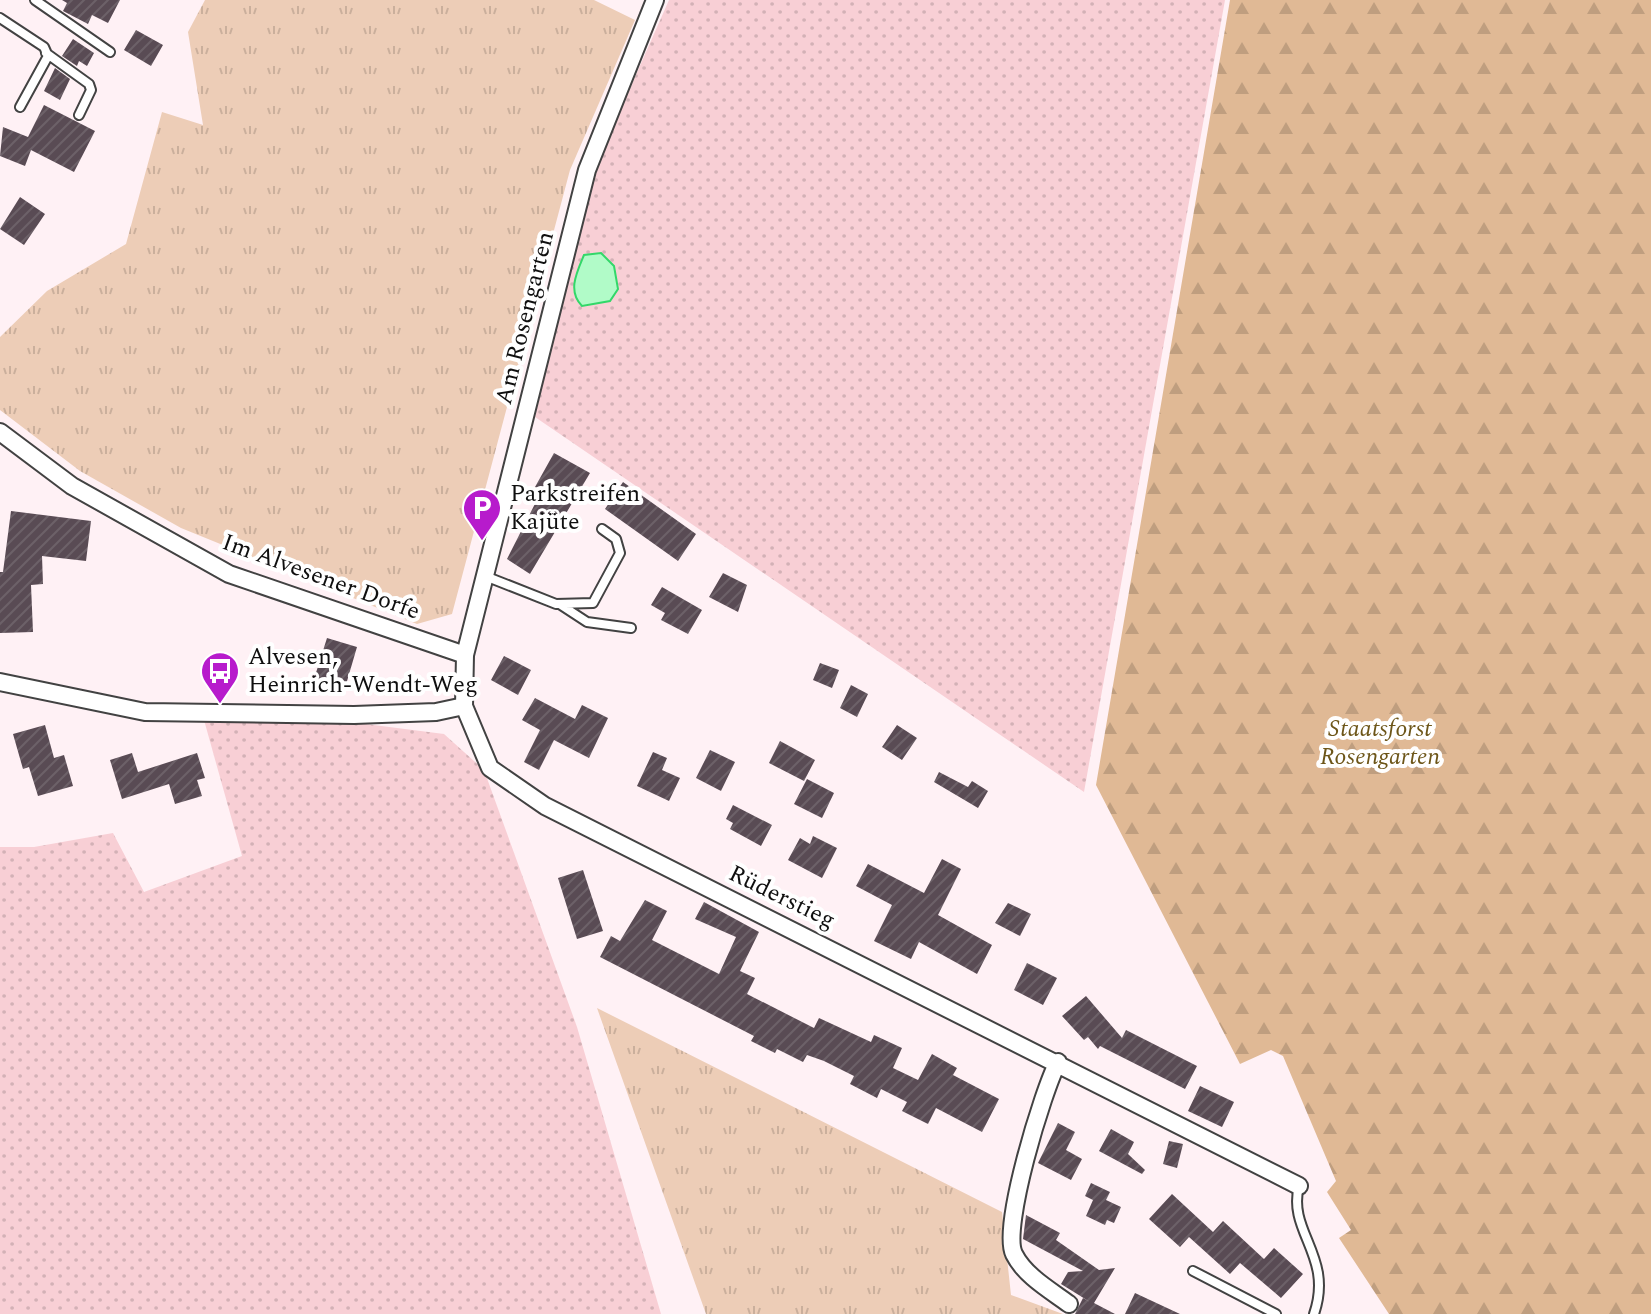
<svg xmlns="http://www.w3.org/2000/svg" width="1651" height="1314" font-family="Spectral,serif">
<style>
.farmland{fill:url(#farmland-dots)}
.grass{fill:url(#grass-tufts)}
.forest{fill:url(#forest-firs)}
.water{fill:#b1fbc8;stroke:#32d869;stroke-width:2}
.building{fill:url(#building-hatch)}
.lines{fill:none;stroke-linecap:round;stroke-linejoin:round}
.lane-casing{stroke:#424242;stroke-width:12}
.street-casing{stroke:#424242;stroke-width:20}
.lane{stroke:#fff;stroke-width:8}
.street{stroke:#fff;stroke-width:16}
.labels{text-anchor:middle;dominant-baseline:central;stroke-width:8;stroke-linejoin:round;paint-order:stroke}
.street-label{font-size:24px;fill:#0f0f0f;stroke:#fff}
.poi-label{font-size:24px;fill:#0f0f0f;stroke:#fff;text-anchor:start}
.park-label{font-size:24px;font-style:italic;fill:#6d5619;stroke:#fff}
</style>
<defs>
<pattern id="farmland-dots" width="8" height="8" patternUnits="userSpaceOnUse" patternTransform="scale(2)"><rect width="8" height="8" fill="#f8cfd5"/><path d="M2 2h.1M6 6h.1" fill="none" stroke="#d3b1b6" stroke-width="1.8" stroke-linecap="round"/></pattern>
<pattern id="grass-tufts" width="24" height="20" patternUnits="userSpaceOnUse" patternTransform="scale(2)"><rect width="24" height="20" fill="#edcdb7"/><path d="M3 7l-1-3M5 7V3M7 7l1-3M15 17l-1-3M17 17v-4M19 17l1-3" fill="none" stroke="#caaf9c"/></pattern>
<pattern id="forest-firs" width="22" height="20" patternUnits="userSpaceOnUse" patternTransform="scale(2)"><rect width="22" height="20" fill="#e0b995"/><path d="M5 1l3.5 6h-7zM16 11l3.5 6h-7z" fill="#bf9e7f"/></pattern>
<pattern id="building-hatch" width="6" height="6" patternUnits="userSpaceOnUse" patternTransform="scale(2)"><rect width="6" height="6" fill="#594b54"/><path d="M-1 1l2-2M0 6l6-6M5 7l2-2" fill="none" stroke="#6c6168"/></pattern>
</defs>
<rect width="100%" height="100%" fill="#fff1f5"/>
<!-- farmland -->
<path class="farmland" d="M 669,0 L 1225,0 L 1084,792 L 535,417 L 593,172 Z
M 204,720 L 358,723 L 444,734 L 484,770 L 577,1027 L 661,1314 L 0,1314 L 0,847 L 34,847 L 113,833 L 144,892 L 242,856 Z"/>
<!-- grass -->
<path class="grass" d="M 205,0 L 594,0 L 635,20 L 570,170 L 452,614 L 417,624 L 181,528 L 80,471 L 0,410 L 0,337 L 47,291 L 126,244 L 162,112 L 203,125 L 188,32 Z
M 597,1008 L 1002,1212 L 1011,1295 L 1063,1314 L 706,1314 Z"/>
<!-- forest -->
<path class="forest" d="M 1230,0 L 1651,0 L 1651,1314 L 1389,1314 L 1339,1238 L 1351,1230 L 1327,1192 L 1336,1181 L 1283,1056 L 1271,1050 L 1240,1064 L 1096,785 Z"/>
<!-- water -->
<path class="water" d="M 601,253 L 614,266 L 618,289 L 610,301 L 582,306 C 567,291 577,272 584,255 Z"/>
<!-- building -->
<path class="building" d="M 62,0 L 120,0 L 108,23 L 92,15 L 88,24 L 63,11 L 67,3 Z
M 136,30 L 163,45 L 151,66 L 124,50 Z
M 73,39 L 94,53 L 87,66 L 79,61 L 77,66 L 62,56 Z
M 55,68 L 70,79 L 60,100 L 44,91 Z
M 44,105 L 95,131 L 74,172 L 31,150 L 25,166 L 0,156 L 3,127 L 28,137 Z
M 20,197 L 45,214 L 24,245 L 0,229 Z
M 554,453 L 590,473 L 530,574 L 507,559 L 542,490 L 535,487 Z
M 623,482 L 696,534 L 678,561 L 605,509 Z
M 11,511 L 91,521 L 86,561 L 42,556 L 43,584 L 31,585 L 33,632 L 0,633 L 0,572 L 3,572 Z
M 723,573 L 747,585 L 738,612 L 709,597 Z
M 662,587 L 702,610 L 688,634 L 661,620 L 665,613 L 651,605 Z
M 327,638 L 357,647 L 345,688 L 314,679 Z
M 504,656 L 531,670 L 518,695 L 491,680 Z
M 820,663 L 839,670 L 832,688 L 813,680 Z
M 851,685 L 868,694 L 857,717 L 840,708 Z
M 535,698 L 575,719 L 582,705 L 608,718 L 589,758 L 554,740 L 539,770 L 524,762 L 540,730 L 522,720 Z
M 45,725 L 54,758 L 64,755 L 73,786 L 38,796 L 29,767 L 23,769 L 13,734 Z
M 897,725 L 917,738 L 902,760 L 882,747 Z
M 780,741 L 815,760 L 804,781 L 769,763 Z
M 710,750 L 735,762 L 721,791 L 696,778 Z
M 653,752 L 667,758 L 662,770 L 680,778 L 669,801 L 637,786 Z
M 132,753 L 138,772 L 197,753 L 205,778 L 197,780 L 202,796 L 175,804 L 169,784 L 122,799 L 110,760 Z
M 939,772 L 968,787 L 972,781 L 988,791 L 978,808 L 934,782 Z
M 807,779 L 834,793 L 822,818 L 794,804 Z
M 733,805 L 772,825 L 761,846 L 730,829 L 733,823 L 726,819 Z
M 813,836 L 837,848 L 822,878 L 788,860 L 800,838 L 810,844 Z
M 942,859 L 961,869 L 938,915 L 992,945 L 977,974 L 919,942 L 911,959 L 874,941 L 892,905 L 856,886 L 868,864 L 924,893 Z
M 583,870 L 603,931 L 577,939 L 558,878 Z
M 645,900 L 667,911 L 652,940 L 719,974 L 736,937 L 695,919 L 704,902 L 759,932 L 740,971 L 755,978 L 747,994 L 814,1028 L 819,1018 L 871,1042 L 874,1035 L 902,1048 L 893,1068 L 918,1080 L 932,1054 L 957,1068 L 953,1075 L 999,1099 L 982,1132 L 936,1108 L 928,1124 L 902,1111 L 907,1102 L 881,1089 L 877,1098 L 850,1084 L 854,1076 L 824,1061 L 807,1055 L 803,1062 L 777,1049 L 775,1053 L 751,1041 L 754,1036 L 600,957 L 611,936 L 620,941 Z
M 1008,903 L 1031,914 L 1020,936 L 995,923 Z
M 1027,963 L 1057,978 L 1043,1005 L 1014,990 Z
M 1086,996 L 1122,1038 L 1126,1030 L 1197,1066 L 1185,1089 L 1100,1046 L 1098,1049 L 1088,1037 L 1084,1040 L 1062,1016 Z
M 1200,1086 L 1234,1102 L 1222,1127 L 1188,1111 Z
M 1058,1123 L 1075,1132 L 1066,1150 L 1082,1159 L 1071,1180 L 1038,1163 Z
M 1111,1129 L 1134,1142 L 1128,1154 L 1145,1170 L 1142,1174 L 1099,1151 Z
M 1169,1141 L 1183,1144 L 1177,1168 L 1163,1164 Z
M 1091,1183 L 1110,1192 L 1106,1200 L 1121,1207 L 1114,1223 L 1107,1220 L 1105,1225 L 1086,1216 L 1093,1200 L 1085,1196 Z
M 1172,1194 L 1213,1232 L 1223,1221 L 1264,1259 L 1274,1248 L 1303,1274 L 1281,1298 L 1240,1263 L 1230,1274 L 1189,1237 L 1180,1247 L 1149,1219 Z
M 1026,1215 L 1060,1233 L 1056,1240 L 1099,1270 L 1115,1268 L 1094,1303 L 1115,1314 L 1075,1314 L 1083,1298 L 1090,1302 L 1061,1284 L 1068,1272 L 1083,1271 L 1023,1239 Z
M 1135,1293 L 1180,1314 L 1125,1314 Z"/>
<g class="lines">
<!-- lane casing -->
<g class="lane-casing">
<path id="lane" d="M 35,0 L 110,52
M 0,18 L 44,47 L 48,56 L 20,107
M 46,53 L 89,84 L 91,90 L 79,115
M 485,576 L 556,604 L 593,603 L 620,553 L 616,539 L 602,529
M 561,605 L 587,622 L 631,628
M 1299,1186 C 1287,1232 1334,1256 1314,1314
M 1193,1271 L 1276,1314"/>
</g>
<!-- street casing -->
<g class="street-casing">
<path id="street" d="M 655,0 L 587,170 L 465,655 L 464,706 L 490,768 L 545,806 L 1299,1186
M 0,432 L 72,486 L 229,574 L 465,655
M 0,682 L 145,712 L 354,715 L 436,712 L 464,706
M 1058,1062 C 1043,1090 1001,1228 1014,1254 C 1025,1276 1050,1290 1069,1304"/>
</g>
<!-- lane -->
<use href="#lane" class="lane"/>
<!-- street -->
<use href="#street" class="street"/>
</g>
<!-- icons -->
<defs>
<g id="parking-pin" transform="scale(2)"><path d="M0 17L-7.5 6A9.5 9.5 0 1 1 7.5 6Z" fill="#b71bcc" stroke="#fff"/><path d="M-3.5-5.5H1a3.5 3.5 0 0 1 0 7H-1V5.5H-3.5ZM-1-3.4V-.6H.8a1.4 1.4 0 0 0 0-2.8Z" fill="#fff"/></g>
<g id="bus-pin" transform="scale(2)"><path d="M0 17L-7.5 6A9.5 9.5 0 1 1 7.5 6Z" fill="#b71bcc" stroke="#fff"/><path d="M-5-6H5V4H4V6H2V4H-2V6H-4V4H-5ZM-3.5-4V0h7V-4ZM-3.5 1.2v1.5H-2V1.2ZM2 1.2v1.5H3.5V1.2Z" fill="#fff"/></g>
</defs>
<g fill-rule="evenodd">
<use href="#parking-pin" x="482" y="508"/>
<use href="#bus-pin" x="220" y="671"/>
</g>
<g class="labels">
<!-- street labels -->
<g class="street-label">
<text transform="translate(525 318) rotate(-76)">Am Rosengarten</text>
<text transform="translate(321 577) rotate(20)">Im Alvesener Dorfe</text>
<text transform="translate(782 897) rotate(26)">Rüderstieg</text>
</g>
<!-- poi labels -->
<g class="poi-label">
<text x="510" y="494">Parkstreifen<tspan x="510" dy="28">Kajüte</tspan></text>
<text x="248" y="657">Alvesen,<tspan x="248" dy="28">Heinrich-Wendt-Weg</tspan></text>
</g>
<!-- park labels -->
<g class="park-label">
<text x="1380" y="729">Staatsforst<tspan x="1380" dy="28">Rosengarten</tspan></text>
</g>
</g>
</svg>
